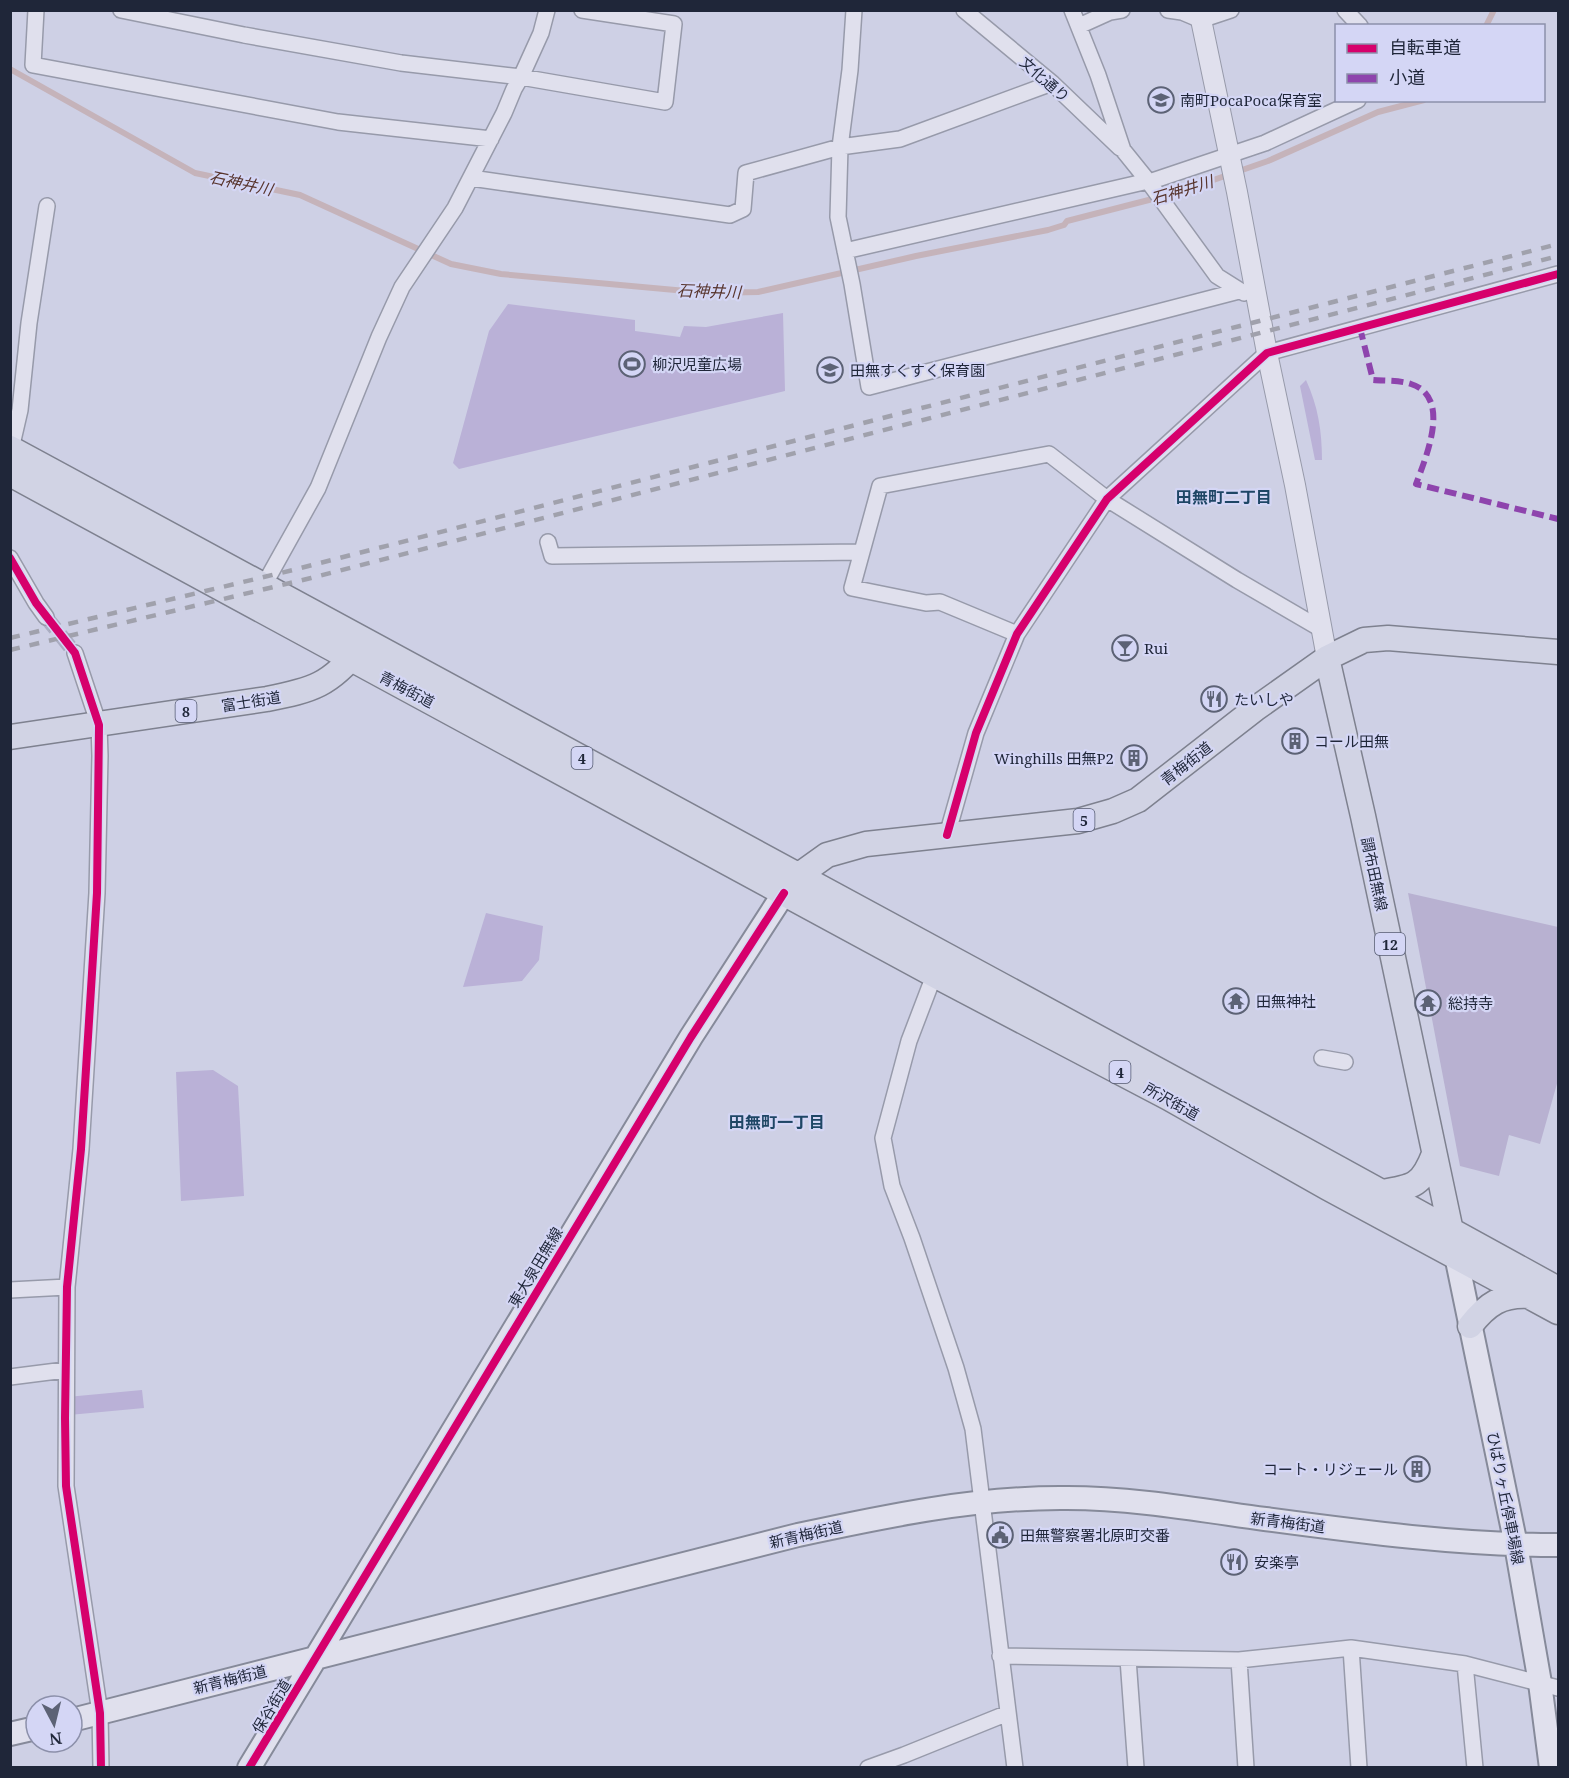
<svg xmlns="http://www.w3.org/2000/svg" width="1569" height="1778" font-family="'Noto Serif','Noto Sans JP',serif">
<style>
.green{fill:#bab1d7}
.cemetery{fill:#b8b1d1}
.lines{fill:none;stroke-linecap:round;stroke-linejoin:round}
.stream{stroke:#c5b3ba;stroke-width:6}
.minor-tunnel{stroke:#abaec3;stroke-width:15;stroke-dasharray:15 8;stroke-linecap:butt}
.minor-casing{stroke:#979aaa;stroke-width:18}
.tertiary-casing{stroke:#979aaa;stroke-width:22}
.secondary-casing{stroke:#868a9a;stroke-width:26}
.primary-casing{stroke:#7e818f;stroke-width:27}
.minor{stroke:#e0e0ed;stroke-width:15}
.tertiary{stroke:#e0e0ed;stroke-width:20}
.secondary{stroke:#e0e0ed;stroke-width:22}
.primary{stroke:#d1d3e4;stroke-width:24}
.rail{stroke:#a0a1ac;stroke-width:4.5;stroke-dasharray:10 10;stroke-linecap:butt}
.quiet{stroke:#8e44ad;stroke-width:6;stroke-dasharray:12 6;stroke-linecap:butt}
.cycleway-casing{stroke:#d4d6f5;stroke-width:11}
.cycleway{stroke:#d6006c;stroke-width:8}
.labels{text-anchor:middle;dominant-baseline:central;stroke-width:4.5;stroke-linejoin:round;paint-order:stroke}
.shield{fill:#d4d6f5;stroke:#555b71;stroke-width:1.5}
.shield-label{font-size:14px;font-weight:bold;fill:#1f2639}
.street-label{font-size:15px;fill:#1f2639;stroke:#d4d6f5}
.poi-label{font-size:15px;fill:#1f2639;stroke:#d4d6f5;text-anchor:start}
.water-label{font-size:16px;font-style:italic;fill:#58352e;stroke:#d4d6f5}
.neighbourhood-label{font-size:16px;font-weight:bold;fill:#1e4665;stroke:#d4d6f5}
</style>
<rect width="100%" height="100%" fill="#ced0e5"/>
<!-- green -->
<path class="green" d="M 508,304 L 635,320 L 635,331 L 680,337 L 684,326 L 706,327 L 783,313 L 785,391 L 459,469 L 453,463 L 489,331 Z
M 1306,380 C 1318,406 1322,431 1322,460 L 1315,460 L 1300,386 Z
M 486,913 L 543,926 L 539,960 L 522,981 L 463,987 Z
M 213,1070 L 238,1086 L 244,1196 L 181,1201 L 176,1072 Z
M 142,1390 L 144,1408 L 69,1415 L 67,1397 Z"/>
<!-- cemetery -->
<path class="cemetery" d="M 1408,893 L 1558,927 L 1558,1080 L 1540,1144 L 1509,1135 L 1499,1176 L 1460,1166 Z"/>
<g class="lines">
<!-- stream -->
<path class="stream" d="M 1486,26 L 1494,10
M 10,69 L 195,173 L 300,195 L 451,264 L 501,274 L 708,293 L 758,292 L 916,256 L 1048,230 L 1064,225 L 1067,221 L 1176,193 L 1268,161 L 1378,112 L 1424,100"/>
<!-- minor-tunnel -->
<path class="minor-tunnel" d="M 46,617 L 75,653"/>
<!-- minor casing -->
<g class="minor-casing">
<path id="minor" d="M 36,10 L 33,65 L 338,122 L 491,139
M 121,10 L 244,35 L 401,63 L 521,77 L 665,102 L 674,24 L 582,10
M 854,10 L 850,70 L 840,147 L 838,217 L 852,284 L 869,387 L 1239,291
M 964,10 L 1052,83 L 1120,148
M 1072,10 L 1098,75 L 1123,150 L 1148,181 L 1217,276 L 1244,293
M 1168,10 L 1182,12 L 1201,20 L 1231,10
M 1345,10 L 1360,26
M 1079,26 L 1110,12 L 1122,10
M 471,178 L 730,215 L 743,209 L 746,173 L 840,147 L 900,139 L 1052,83
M 1149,182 L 1265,143 L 1358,100
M 845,251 L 1148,181
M 11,449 L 20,410 L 29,323 L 47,206
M 548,542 L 552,556 L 861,552
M 10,558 L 36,603 L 46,617
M 264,585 L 318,488 L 379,337 L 402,287 L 455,208 L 504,113 L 514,89 L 521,77 L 541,33 L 547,10
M 1017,634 L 940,602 L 926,603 L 852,588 L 880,486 L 1049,454 L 1107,499 L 1237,580 L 1321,629
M 75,653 L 99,725 L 100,756 L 97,893 L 81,1149 L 67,1287 L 66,1486 L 100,1713 L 101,1768
M 947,835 L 976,733 L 1017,634 L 1107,499 L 1267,353 L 1558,274
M 938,977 L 930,986 L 909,1041 L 883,1138 L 892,1186 L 912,1238 L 956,1368 L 973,1429 L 1015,1768
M 1322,1058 L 1345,1062
M 10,1290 L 67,1287
M 10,1377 L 65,1370
M 1351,1648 L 1359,1768
M 1000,1656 L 1239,1660 L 1351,1648 L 1465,1664 L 1558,1688
M 1128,1659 L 1136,1768
M 1239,1660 L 1246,1768
M 1465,1664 L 1475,1768
M 868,1768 L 904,1755 L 1008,1713"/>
</g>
<!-- tertiary casing -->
<g class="tertiary-casing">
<path id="tertiary" d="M 1199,10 L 1237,192 L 1267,353 L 1295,485 L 1327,658"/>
</g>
<!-- secondary casing -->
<g class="secondary-casing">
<path id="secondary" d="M 1453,1241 L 1516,1545 L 1540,1683 L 1551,1768
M 72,1720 L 798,1535 C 886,1516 977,1497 1067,1498 C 1133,1498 1200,1510 1265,1519 C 1362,1532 1460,1545 1558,1545
M 10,1734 L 36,1728
M 249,1768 L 691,1037 L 784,893"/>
</g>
<!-- primary casing -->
<g class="primary-casing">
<path id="primary" d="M 10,448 L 1298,1146 L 1558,1289
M 10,474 L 938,977 L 1167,1097 L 1328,1188 L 1558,1312
M 1327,658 L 1363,816 L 1451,1231
M 10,737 L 267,699 C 313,690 330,685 360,648
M 791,885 L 799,875 L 827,855 L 866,844 L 1078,821 L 1113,811 L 1138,800 L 1255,709 L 1327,658 L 1364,640 L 1388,638 L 1558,652
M 1382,1192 C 1414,1187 1422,1185 1434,1154
M 1470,1326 C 1487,1304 1502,1294 1530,1296"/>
</g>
<!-- minor -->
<use href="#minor" class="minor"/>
<!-- tertiary -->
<use href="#tertiary" class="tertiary"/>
<!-- secondary -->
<use href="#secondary" class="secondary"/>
<!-- primary -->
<use href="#primary" class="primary"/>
<!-- rail -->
<path class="rail" d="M 10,638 L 293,570 L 1558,244
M 10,650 L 311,578 L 1558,256"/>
<!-- quiet -->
<path class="quiet" d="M 1360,328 L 1373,380 C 1385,381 1399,380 1411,384 C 1452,397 1426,457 1416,484 L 1558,519"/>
<!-- cycleway casing -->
<g class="cycleway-casing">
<path id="cycleway" d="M 10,558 L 36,603 L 75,653 L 99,725 L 97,893 L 81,1149 L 67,1287 L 65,1418 L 66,1486 L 100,1713 L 101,1768
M 947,835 L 976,733 L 1017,634 L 1107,499 L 1267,353 L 1558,274
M 249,1768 L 691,1037 L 784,893"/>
</g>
<!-- cycleway -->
<use href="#cycleway" class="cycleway"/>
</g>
<!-- icons -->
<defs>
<g id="school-ring" transform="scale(1.35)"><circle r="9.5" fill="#d4d6f5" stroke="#5c6275" stroke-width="1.5"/><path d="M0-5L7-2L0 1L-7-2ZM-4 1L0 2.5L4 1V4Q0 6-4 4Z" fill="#5c6275"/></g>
<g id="stadium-ring" transform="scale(1.35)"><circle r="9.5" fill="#d4d6f5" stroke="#5c6275" stroke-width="1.5"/><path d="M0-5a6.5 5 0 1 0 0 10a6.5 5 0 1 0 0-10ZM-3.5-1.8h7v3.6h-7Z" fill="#5c6275"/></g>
<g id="bar-ring" transform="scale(1.35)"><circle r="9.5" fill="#d4d6f5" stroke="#5c6275" stroke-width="1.5"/><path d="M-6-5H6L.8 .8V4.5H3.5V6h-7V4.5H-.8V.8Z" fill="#5c6275"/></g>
<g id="restaurant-ring" transform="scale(1.35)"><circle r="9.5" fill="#d4d6f5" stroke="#5c6275" stroke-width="1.5"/><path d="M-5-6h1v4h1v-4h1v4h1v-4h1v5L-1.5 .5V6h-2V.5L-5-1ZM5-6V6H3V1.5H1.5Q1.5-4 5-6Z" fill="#5c6275"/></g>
<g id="building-ring" transform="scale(1.35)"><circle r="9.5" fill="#d4d6f5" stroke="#5c6275" stroke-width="1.5"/><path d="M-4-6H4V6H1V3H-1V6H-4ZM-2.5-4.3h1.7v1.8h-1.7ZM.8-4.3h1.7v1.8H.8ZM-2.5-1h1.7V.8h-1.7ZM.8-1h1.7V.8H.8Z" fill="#5c6275"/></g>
<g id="temple-ring" transform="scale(1.35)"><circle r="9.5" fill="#d4d6f5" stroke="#5c6275" stroke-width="1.5"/><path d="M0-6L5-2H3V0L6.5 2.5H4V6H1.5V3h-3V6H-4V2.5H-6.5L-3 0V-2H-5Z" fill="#5c6275"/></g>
<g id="civic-ring" transform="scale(1.35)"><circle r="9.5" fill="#d4d6f5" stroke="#5c6275" stroke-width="1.5"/><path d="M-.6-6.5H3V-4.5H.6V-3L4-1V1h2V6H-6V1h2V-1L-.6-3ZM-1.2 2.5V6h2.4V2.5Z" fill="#5c6275"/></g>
</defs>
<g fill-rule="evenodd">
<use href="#school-ring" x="1161" y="100"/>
<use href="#stadium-ring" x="632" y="364"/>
<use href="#school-ring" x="830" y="370"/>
<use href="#bar-ring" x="1125" y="648"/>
<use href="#restaurant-ring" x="1214" y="699"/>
<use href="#building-ring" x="1295" y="741"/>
<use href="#building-ring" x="1134" y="758"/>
<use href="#temple-ring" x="1236" y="1001"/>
<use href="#temple-ring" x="1428" y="1003"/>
<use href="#building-ring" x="1417" y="1469"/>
<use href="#civic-ring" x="1000" y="1535"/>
<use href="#restaurant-ring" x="1234" y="1562"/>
</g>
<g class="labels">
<!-- shield labels -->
<g class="shield">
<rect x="175.5" y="700" width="21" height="22" rx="4.5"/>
<rect x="571.5" y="747" width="21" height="22" rx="4.5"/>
<rect x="1073.5" y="809" width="21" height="22" rx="4.5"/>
<rect x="1375" y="933" width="30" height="22" rx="4.5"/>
<rect x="1109.5" y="1061" width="21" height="22" rx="4.5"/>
</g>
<g class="shield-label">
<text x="186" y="711">8</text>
<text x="582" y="758">4</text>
<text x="1084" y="820">5</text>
<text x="1390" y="944">12</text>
<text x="1120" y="1072">4</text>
</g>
<!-- street labels -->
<g class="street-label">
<text transform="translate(1045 79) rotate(41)">文化通り</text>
<text transform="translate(407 689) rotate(28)">青梅街道</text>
<text transform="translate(251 701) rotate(-9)">富士街道</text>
<text transform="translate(1186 763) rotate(-38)">青梅街道</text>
<text transform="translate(1375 874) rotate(78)">調布田無線</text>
<text transform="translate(1172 1101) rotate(29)">所沢街道</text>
<text transform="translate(535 1267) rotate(-59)">東大泉田無線</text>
<text transform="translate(1506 1498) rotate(79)">ひばりヶ丘停車場線</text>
<text transform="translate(1288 1522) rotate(7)">新青梅街道</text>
<text transform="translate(806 1534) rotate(-13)">新青梅街道</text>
<text transform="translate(230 1679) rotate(-14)">新青梅街道</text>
<text transform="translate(271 1706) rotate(-59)">保谷街道</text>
</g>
<!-- poi labels -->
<g class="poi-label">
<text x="1180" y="100">南町PocaPoca保育室</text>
<text x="652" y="364">柳沢児童広場</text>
<text x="850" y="370">田無すくすく保育園</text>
<text x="1144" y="648">Rui</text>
<text x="1234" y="699">たいしや</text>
<text x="1314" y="741">コール田無</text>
<text x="1114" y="758" text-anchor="end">Winghills 田無P2</text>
<text x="1256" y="1001">田無神社</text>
<text x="1448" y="1003">総持寺</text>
<text x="1398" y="1469" text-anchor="end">コート・リジェール</text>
<text x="1020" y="1535">田無警察署北原町交番</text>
<text x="1254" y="1562">安楽亭</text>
</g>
<!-- water labels -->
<g class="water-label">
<text transform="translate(241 183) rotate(12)">石神井川</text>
<text transform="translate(1182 190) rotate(-17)">石神井川</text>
<text transform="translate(709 291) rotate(2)">石神井川</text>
</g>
<!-- neighbourhood labels -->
<g class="neighbourhood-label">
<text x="1224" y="497">田無町二丁目</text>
<text x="777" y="1122">田無町一丁目</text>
</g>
</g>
<!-- border -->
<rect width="1569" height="1778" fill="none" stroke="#1f2639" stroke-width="24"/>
<!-- legend -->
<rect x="1335" y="24" width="210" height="78" fill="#d4d6f5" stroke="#8c90aa" stroke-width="1.5"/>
<rect x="1347" y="44" width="30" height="9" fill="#d6006c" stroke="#8c90aa" stroke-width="1.5"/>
<text x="1389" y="54" font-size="18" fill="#1f2639">自転車道</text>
<rect x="1347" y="74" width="30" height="9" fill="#8e44ad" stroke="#8c90aa" stroke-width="1.5"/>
<text x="1389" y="84" font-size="18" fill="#1f2639">小道</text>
<!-- north arrow -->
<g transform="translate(54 1724) rotate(173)"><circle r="28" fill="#d4d6f5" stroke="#8c90aa" stroke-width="1.5"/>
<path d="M0-4.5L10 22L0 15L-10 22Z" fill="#5c6275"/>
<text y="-9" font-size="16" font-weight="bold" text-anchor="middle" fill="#1f2639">N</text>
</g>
</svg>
